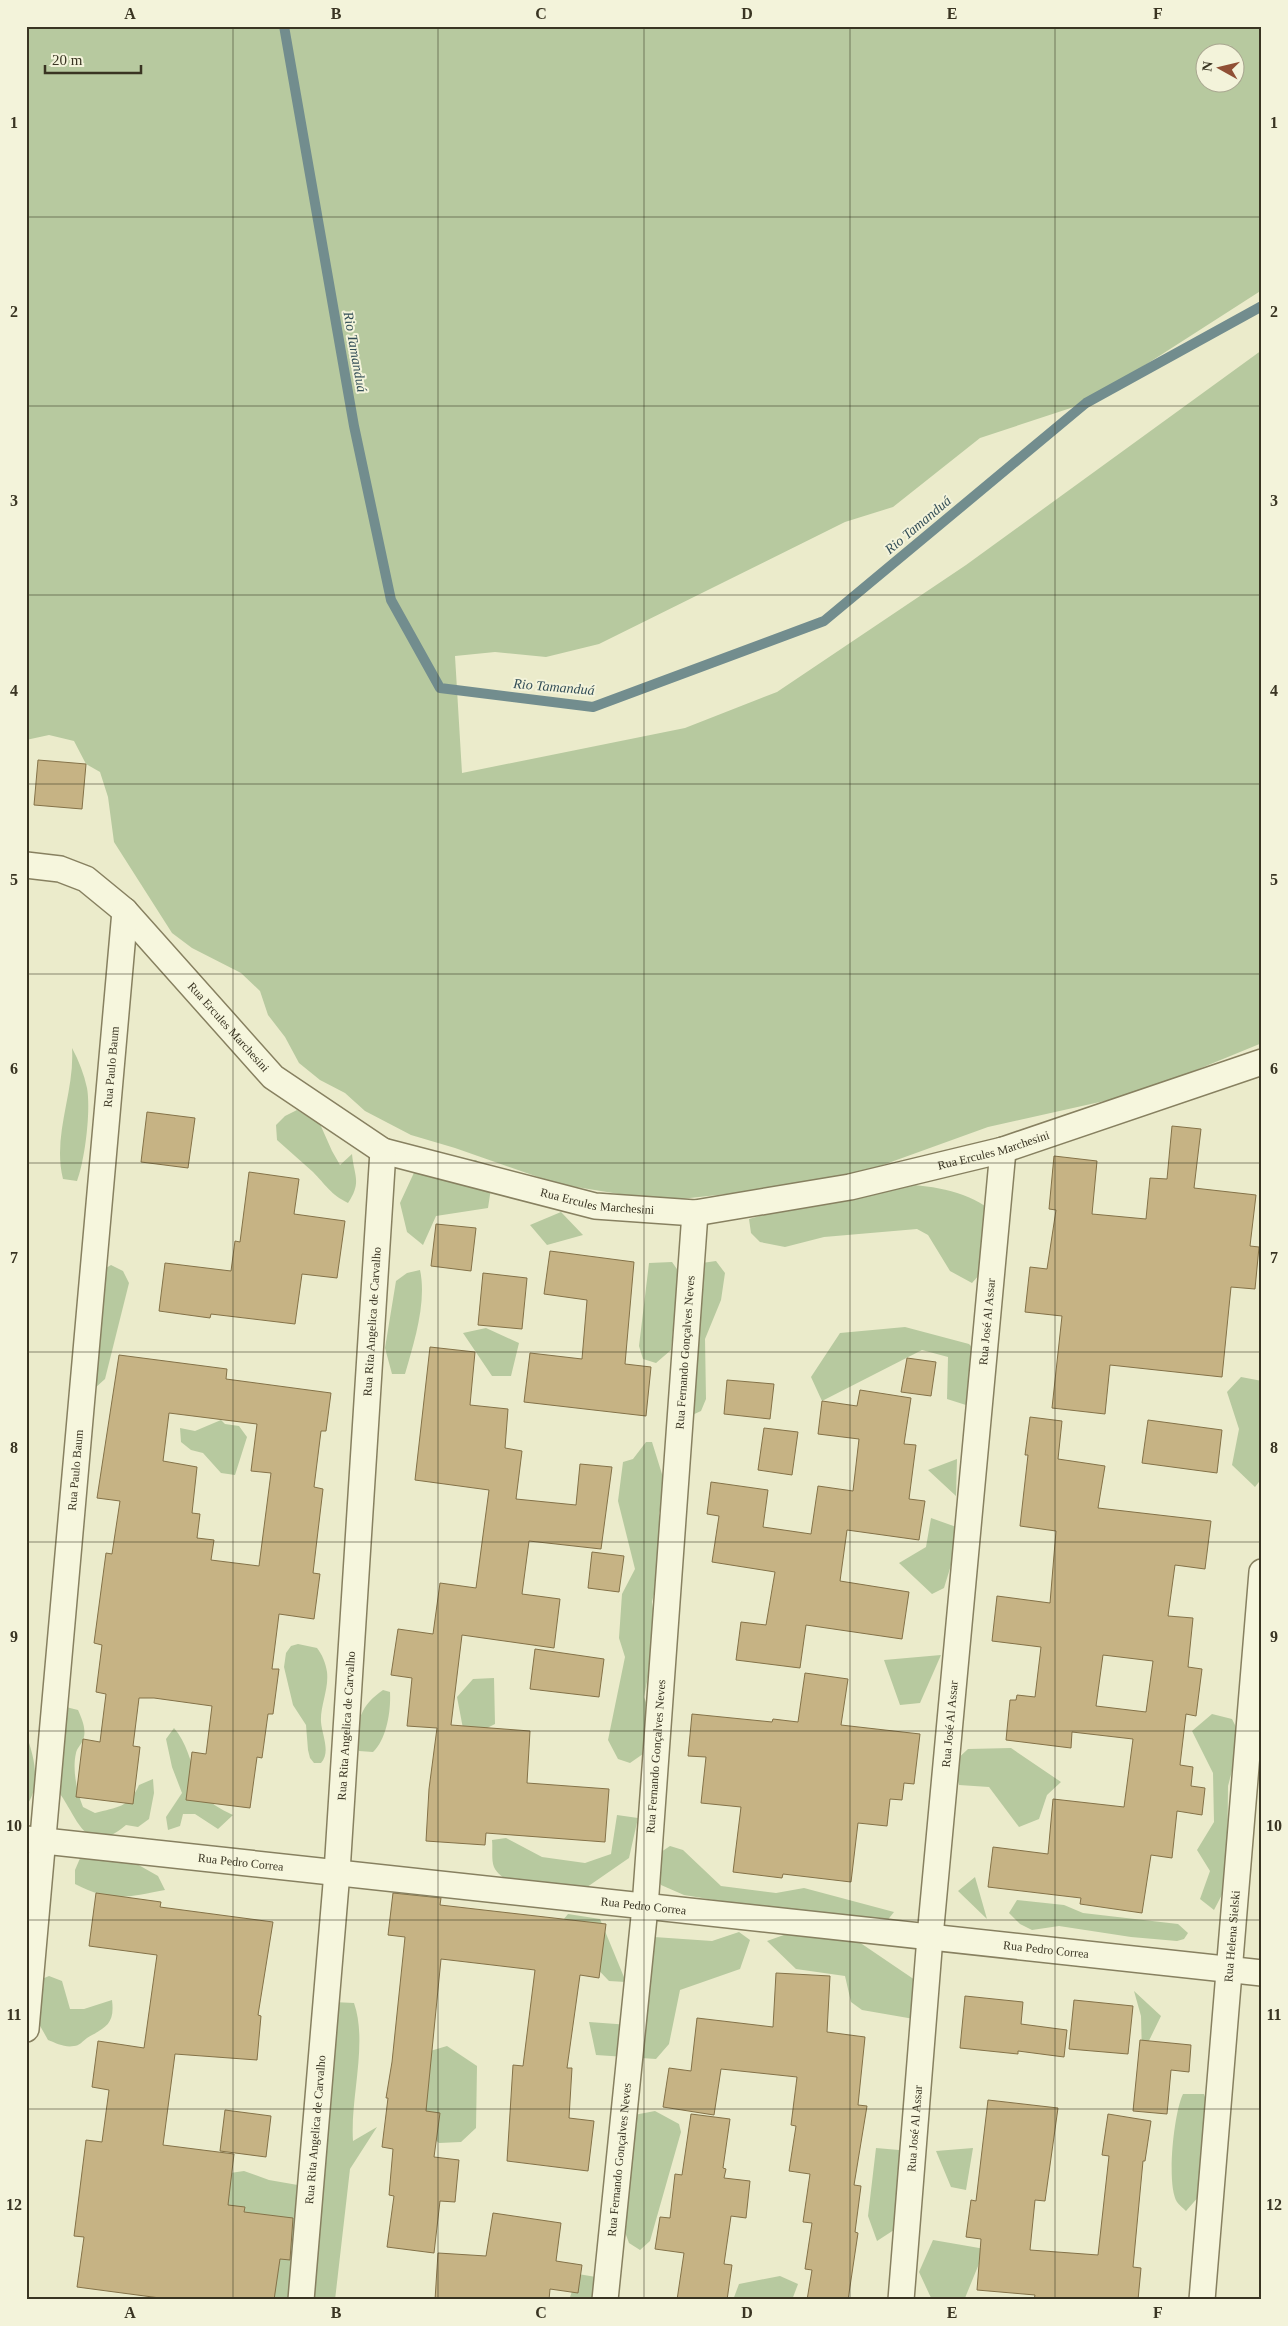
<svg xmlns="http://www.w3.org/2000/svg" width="1288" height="2326" font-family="'Times New Roman',serif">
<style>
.green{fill:#b7c99f;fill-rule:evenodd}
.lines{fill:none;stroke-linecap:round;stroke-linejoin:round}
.stream{stroke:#728d8e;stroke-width:10}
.building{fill:#c6b384;stroke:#847248;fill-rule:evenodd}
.street-casing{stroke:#878060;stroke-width:28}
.street{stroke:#f6f6dd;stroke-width:25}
.grid{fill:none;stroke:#393422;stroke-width:1;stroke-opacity:0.55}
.labels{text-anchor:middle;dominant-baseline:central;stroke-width:4;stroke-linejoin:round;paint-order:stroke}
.street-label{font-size:12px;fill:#393422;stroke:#f3f3da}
.water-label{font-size:14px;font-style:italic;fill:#334e57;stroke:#f3f3da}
.neatline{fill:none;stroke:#393422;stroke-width:2}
.grid-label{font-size:16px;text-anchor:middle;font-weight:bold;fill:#393422}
</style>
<rect width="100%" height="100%" fill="#ebebcb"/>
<!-- green -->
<path class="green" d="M 26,26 L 1262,26 L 1262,290 L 1086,403 L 980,438 L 893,507 L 845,522 L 599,644 L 546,657 L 495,652 L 455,656 L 462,773 L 685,728 L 777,692 L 966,565 L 1262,350 L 1262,1043 L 1140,1093 L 988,1127 L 844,1179 L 818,1184 L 662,1201 L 558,1184 L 455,1148 L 411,1135 L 365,1111 L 345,1093 L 320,1080 L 299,1063 L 285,1037 L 268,1015 L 260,991 L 241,973 L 192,948 L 172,933 L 114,842 L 108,797 L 100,772 L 86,764 L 74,741 L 49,735 L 26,740 ZM 1206,52 L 1236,52 L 1236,82 L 1206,82 Z
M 72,1048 C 79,1061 84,1074 87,1088 C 91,1110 85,1160 77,1181 L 63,1179 C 52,1135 75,1092 72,1048 Z
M 297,1110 L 320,1124 L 332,1151 L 340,1165 L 352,1154 C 354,1176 362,1182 348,1203 C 330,1194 326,1185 313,1172 C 301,1161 289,1151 277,1140 L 276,1125 L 285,1116 Z
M 431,1158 L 476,1160 L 493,1175 L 488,1208 L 436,1216 L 423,1245 L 407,1232 L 400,1203 L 418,1164 Z
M 897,1184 C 927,1185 965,1190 989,1209 L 989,1264 L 972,1283 L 950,1271 L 928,1235 L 917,1229 L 824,1237 L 785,1247 L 760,1242 L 751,1233 L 749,1219 L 791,1207 L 832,1203 Z
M 561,1212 L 583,1235 L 547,1245 L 530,1225 Z
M 716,1261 L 725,1273 L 721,1300 L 705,1339 L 706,1399 L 701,1411 L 690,1416 L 702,1263 Z
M 672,1262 L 679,1272 L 671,1350 L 656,1363 L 643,1359 L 639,1346 L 649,1263 Z
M 111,1265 L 123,1271 L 129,1283 L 105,1379 L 95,1388 L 96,1274 Z
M 420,1270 C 427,1302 414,1343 405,1374 L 392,1374 L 385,1348 L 396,1281 L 407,1273 Z
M 905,1327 L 969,1344 L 978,1354 L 966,1405 L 947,1399 L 948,1357 L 922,1350 L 822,1401 L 811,1377 L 840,1333 Z
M 486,1328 L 519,1343 L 511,1376 L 492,1376 L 463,1333 Z
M 1241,1377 L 1262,1381 L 1262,1478 L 1255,1487 L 1232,1465 L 1239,1429 L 1227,1392 Z
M 221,1420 L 225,1424 L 239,1426 L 247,1437 L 235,1475 L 221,1473 L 203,1453 L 191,1450 L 181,1442 L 180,1428 L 195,1431 Z
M 646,1442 L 652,1442 L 666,1487 L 659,1514 L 667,1538 L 652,1602 L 656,1636 L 644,1697 L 655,1727 L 653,1747 L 630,1763 L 618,1759 L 608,1740 L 625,1657 L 619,1638 L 622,1594 L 635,1569 L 618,1501 L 623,1462 L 633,1459 Z
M 957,1459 L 956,1496 L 928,1470 Z
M 931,1518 L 962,1529 L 944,1588 L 932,1594 L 899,1563 L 926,1547 Z
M 298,1644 L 317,1648 C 322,1654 326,1664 327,1672 C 329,1689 320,1706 321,1722 C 322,1735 331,1752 321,1763 L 314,1763 L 310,1758 L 308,1750 L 306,1725 L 293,1705 L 284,1667 L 286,1653 L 291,1646 Z
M 941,1655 L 920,1703 L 900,1705 L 884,1660 Z
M 494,1678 L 495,1724 L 465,1739 L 457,1697 L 473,1679 Z
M 383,1690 L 390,1692 C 391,1710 387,1739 373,1752 L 359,1751 L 355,1745 C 358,1720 360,1706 383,1690 Z
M 66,1707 L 78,1710 C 82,1719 87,1730 83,1740 C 81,1745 77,1748 76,1753 C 72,1770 77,1792 83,1807 L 95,1813 C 117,1807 129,1808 139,1785 L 153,1779 L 154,1793 L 149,1819 L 138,1827 L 126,1825 C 85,1860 78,1817 58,1791 Z
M 1212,1714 L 1232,1719 L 1241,1737 L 1228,1786 L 1227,1885 L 1214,1910 L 1200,1899 L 1210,1871 L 1197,1850 L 1214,1822 L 1213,1773 L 1192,1731 Z
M 174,1728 C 192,1748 193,1784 210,1801 C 216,1807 225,1811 233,1815 L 218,1829 L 195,1814 L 183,1814 L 180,1826 L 168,1830 L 166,1817 L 182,1793 L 172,1767 L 166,1739 Z
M 26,1734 C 34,1756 42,1786 26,1806 Z
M 1011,1748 L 1061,1782 L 1047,1795 L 1039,1819 L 1019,1827 L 989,1787 L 959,1785 L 954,1762 L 968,1749 Z
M 617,1815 L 638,1818 L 629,1858 L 577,1894 C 555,1891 504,1889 494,1867 C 491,1860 493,1848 492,1840 L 506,1838 L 542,1857 L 585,1863 L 611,1854 Z
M 670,1846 L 683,1850 L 721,1886 L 776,1893 L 804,1888 L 894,1912 L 886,1922 L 858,1924 L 684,1895 L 661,1885 L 651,1863 L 652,1858 Z
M 81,1856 L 135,1863 L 158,1876 L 165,1890 C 127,1897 112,1903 75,1884 L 75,1870 Z
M 975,1877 L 987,1919 L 958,1891 Z
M 1017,1900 L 1064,1905 L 1083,1913 L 1178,1924 L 1188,1933 L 1184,1939 L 1177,1941 L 1131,1937 L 1059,1926 L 1032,1930 L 1020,1924 L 1009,1913 Z
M 568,1914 L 600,1919 L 626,1982 L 609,1981 L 562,1932 L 559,1925 Z
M 795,1931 L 859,1942 L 915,1980 L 914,2019 L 862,2010 L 851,2002 L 845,1976 L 796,1969 L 767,1941 Z
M 739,1932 L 750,1940 L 740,1969 L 680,1990 L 669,2044 L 656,2059 L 596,2055 L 589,2022 L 630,2025 L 654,1937 L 712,1941 Z
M 49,1976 L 62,1981 L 70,2009 L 84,2009 L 112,2000 C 115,2024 106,2027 87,2038 C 83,2041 79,2046 74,2046 C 65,2048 56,2043 48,2040 L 34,2015 L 35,1982 Z
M 1134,1991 L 1161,2016 L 1142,2055 L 1141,2016 Z
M 333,2002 L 354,2003 C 368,2043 350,2098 353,2141 L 377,2127 L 350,2169 L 335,2300 L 271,2300 L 274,2218 L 235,2210 L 222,2212 L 230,2173 L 244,2171 L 269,2180 L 315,2188 Z
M 447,2046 L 477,2066 L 476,2128 L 461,2142 L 439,2143 L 418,2125 L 420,2054 Z
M 1183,2094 L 1204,2094 L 1212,2118 L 1208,2186 L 1186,2211 C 1183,2208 1179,2205 1177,2202 C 1166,2185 1174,2112 1183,2094 Z
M 655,2111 L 679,2124 L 681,2132 L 650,2241 L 640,2250 L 629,2243 L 622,2224 L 628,2203 L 623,2183 L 634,2115 Z
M 876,2148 L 899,2150 L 904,2163 L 897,2228 L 877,2241 L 868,2216 Z
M 973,2148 L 966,2190 L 951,2187 L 936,2151 Z
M 933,2240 L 985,2249 L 965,2298 L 932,2300 L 919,2272 Z
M 578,2274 L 596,2277 L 597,2300 L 569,2300 Z
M 780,2276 L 798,2284 L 792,2300 L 733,2300 L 739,2284 Z"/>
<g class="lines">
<!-- stream -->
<path class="stream" d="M 284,26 L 354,426 L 391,600 L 440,688 L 593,707 L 824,621 L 1086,403 L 1262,306"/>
</g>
<!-- building -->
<path class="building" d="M 38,760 L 86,764 L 82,809 L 34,805 Z
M 147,1112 L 195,1118 L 188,1168 L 141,1162 Z
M 1172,1126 L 1201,1129 L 1194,1188 L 1256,1195 L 1250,1246 L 1259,1247 L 1255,1289 L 1231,1287 L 1222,1377 L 1110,1365 L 1105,1414 L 1052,1408 L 1062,1316 L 1025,1312 L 1030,1267 L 1047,1269 L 1056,1210 L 1049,1209 L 1054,1156 L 1097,1161 L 1092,1214 L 1146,1219 L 1150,1178 L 1167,1179 Z
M 249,1172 L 299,1179 L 294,1214 L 345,1221 L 337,1278 L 302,1274 L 295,1324 L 211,1314 L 210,1318 L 159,1311 L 165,1263 L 231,1271 L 235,1241 L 240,1242 Z
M 436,1224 L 476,1228 L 471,1271 L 431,1266 Z
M 550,1251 L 634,1262 L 625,1364 L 651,1367 L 646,1416 L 524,1402 L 530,1353 L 582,1359 L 587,1300 L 544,1294 Z
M 483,1273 L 527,1278 L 522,1329 L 478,1325 Z
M 430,1347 L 475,1352 L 470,1405 L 508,1409 L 505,1448 L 522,1451 L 516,1499 L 576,1505 L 580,1464 L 612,1467 L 601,1549 L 529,1541 L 522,1594 L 560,1599 L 554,1648 L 462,1635 L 451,1725 L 530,1731 L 527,1783 L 609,1789 L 605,1842 L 486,1833 L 485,1845 L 426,1841 L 429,1789 L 437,1728 L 407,1726 L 412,1678 L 391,1675 L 398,1629 L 433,1634 L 440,1583 L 476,1588 L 489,1490 L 415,1480 Z
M 119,1355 L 227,1369 L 226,1379 L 331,1393 L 326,1431 L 321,1431 L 314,1487 L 323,1489 L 313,1573 L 320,1574 L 314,1619 L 279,1614 L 272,1669 L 279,1669 L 273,1714 L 268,1714 L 262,1758 L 257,1757 L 250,1808 L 186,1800 L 192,1752 L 206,1754 L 212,1706 L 154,1698 L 139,1698 L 133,1746 L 140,1747 L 133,1804 L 76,1797 L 83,1739 L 100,1742 L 106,1694 L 96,1692 L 102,1645 L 94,1643 L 106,1553 L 112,1554 L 120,1501 L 97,1498 ZM 169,1413 L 257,1424 L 251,1471 L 271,1473 L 259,1566 L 211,1560 L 214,1540 L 197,1538 L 200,1514 L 192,1513 L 197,1467 L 163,1461 Z
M 907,1358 L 936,1362 L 931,1396 L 901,1392 Z
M 727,1380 L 774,1384 L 770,1419 L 724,1414 Z
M 860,1390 L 911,1398 L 904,1444 L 916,1445 L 909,1499 L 925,1501 L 919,1540 L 847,1530 L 840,1581 L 909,1592 L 902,1639 L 806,1625 L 800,1668 L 736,1660 L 741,1622 L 766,1625 L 775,1572 L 712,1562 L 719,1516 L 707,1514 L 711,1482 L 768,1490 L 763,1527 L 811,1534 L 818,1486 L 853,1491 L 859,1439 L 818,1434 L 822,1401 L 857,1406 Z
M 1030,1417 L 1062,1421 L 1058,1459 L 1105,1466 L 1098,1508 L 1211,1521 L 1205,1569 L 1175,1565 L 1168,1616 L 1193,1618 L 1188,1667 L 1202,1669 L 1196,1716 L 1186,1714 L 1180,1765 L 1193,1767 L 1191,1786 L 1205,1788 L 1202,1815 L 1177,1811 L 1172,1858 L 1151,1855 L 1142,1913 L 1080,1904 L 1081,1898 L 988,1887 L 993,1847 L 1048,1854 L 1053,1799 L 1124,1807 L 1133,1739 L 1072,1732 L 1071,1748 L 1006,1740 L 1010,1700 L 1016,1700 L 1017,1695 L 1035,1697 L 1041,1647 L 992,1641 L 997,1596 L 1050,1603 L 1056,1531 L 1020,1526 L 1028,1455 L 1025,1455 ZM 1103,1655 L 1153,1661 L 1146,1712 L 1096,1706 Z
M 1148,1420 L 1222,1430 L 1217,1473 L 1142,1463 Z
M 764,1428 L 798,1432 L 792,1475 L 758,1470 Z
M 592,1552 L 624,1556 L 619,1592 L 588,1588 Z
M 535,1649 L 604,1659 L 599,1697 L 530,1689 Z
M 805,1673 L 848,1679 L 841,1725 L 920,1734 L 914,1784 L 904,1783 L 902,1800 L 890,1799 L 887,1826 L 858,1823 L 851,1882 L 783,1874 L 782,1878 L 733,1872 L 741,1807 L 701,1803 L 706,1757 L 688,1756 L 692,1714 L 772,1722 L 773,1719 L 798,1722 Z
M 96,1893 L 161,1902 L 160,1907 L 273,1922 L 258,2015 L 261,2016 L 257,2060 L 175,2054 L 163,2145 L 234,2154 L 228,2205 L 245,2207 L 244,2212 L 293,2218 L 290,2260 L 280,2259 L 274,2300 L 175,2300 L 77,2287 L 84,2237 L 74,2236 L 86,2140 L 102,2142 L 109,2090 L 92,2087 L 98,2041 L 144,2048 L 157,1955 L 89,1946 Z
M 393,1893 L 441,1898 L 440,1905 L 606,1924 L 599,1978 L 580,1975 L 567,2068 L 572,2068 L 569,2118 L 594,2121 L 588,2171 L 507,2161 L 513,2065 L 523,2066 L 535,1970 L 441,1959 L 426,2111 L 440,2113 L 434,2157 L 459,2160 L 455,2202 L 440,2201 L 434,2253 L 387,2247 L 394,2196 L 389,2195 L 393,2149 L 382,2147 L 388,2098 L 386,2098 L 392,2062 L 405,1937 L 388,1935 Z
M 776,1973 L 830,1976 L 827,2032 L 865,2037 L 858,2105 L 867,2106 L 854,2185 L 861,2186 L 855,2232 L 858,2233 L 848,2300 L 807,2300 L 812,2270 L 805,2269 L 812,2223 L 803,2222 L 810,2174 L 789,2171 L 796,2126 L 791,2125 L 797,2077 L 721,2069 L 714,2115 L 663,2107 L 669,2068 L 691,2071 L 697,2018 L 773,2027 Z
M 965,1996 L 1023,2002 L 1021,2024 L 1067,2030 L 1064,2057 L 1018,2051 L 1018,2054 L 960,2048 Z
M 1074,2000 L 1133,2006 L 1128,2054 L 1069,2049 Z
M 1140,2040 L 1191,2045 L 1189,2072 L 1171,2070 L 1167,2114 L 1133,2111 Z
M 988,2100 L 1058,2108 L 1045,2201 L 1035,2200 L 1030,2250 L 1098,2255 L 1109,2156 L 1102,2155 L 1108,2114 L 1151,2121 L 1145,2161 L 1143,2161 L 1133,2267 L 1141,2268 L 1138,2300 L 1034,2300 L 1035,2295 L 977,2290 L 981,2239 L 966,2237 L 971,2200 L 976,2201 Z
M 225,2110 L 271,2116 L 266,2157 L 220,2151 Z
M 691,2114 L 730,2119 L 723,2168 L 726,2169 L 724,2178 L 750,2181 L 746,2218 L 731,2216 L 724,2264 L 732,2265 L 727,2300 L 677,2300 L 684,2253 L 655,2249 L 660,2217 L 670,2218 L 675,2174 L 682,2175 Z
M 493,2213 L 561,2223 L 556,2261 L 582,2265 L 578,2293 L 550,2289 L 549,2300 L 435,2300 L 438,2253 L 486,2256 Z"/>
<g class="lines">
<!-- street casing -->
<g class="street-casing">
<g id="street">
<path id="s1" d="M 26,865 L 60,869 L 86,879 L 125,911 L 273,1077 L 383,1151 L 595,1206 L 695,1213 L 850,1187 L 1003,1150 L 1262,1062"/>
<path id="s2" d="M 26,1839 L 1262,1973"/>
<path id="s3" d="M 26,2029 L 125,911"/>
<path id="s4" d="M 301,2300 L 337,1872 L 383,1151"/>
<path id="s5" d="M 605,2300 L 645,1907 L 695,1213"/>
<path id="s6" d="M 901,2300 L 930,1937 L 1003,1150"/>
<path id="s7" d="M 1202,2300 L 1262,1572"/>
</g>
</g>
<!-- street -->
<use href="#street" class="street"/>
</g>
<!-- grid -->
<path class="grid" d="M 233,26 L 233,2300M 438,26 L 438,2300M 644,26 L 644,2300M 850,26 L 850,2300M 1055,26 L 1055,2300M 26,217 L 1262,217M 26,406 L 1262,406M 26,595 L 1262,595M 26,784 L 1262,784M 26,974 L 1262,974M 26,1163 L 1262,1163M 26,1352 L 1262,1352M 26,1542 L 1262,1542M 26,1731 L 1262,1731M 26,1920 L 1262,1920M 26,2109 L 1262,2109"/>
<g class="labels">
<!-- street labels -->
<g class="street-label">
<text stroke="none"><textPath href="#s1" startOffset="268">Rua Ercules Marchesini</textPath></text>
<text stroke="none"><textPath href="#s3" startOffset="966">Rua Paulo Baum</textPath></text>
<text stroke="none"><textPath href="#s1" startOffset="1092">Rua Ercules Marchesini</textPath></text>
<text stroke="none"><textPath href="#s1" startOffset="688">Rua Ercules Marchesini</textPath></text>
<text stroke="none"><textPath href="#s4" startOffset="981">Rua Rita Angelica de Carvalho</textPath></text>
<text stroke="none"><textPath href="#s6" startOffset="982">Rua José Al Assar</textPath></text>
<text stroke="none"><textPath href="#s5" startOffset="951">Rua Fernando Gonçalves Neves</textPath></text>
<text stroke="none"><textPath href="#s3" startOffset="561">Rua Paulo Baum</textPath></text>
<text stroke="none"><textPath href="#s6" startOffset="578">Rua José Al Assar</textPath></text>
<text stroke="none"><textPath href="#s4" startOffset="576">Rua Rita Angelica de Carvalho</textPath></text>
<text stroke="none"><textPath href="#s5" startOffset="546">Rua Fernando Gonçalves Neves</textPath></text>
<text stroke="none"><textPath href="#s2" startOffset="216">Rua Pedro Correa</textPath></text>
<text stroke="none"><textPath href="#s2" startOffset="621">Rua Pedro Correa</textPath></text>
<text stroke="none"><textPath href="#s7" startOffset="365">Rua Helena Sielski</textPath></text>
<text stroke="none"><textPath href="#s2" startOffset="1026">Rua Pedro Correa</textPath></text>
<text stroke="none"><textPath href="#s6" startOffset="172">Rua José Al Assar</textPath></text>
<text stroke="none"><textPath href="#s4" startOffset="171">Rua Rita Angelica de Carvalho</textPath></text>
<text stroke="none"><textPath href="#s5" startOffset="141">Rua Fernando Gonçalves Neves</textPath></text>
</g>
<!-- water labels -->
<g class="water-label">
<text transform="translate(355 352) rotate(80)">Rio Tamanduá</text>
<text transform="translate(918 525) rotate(-40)">Rio Tamanduá</text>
<text transform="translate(554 687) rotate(5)">Rio Tamanduá</text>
</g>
</g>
<!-- border -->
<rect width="1288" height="2326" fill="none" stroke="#f3f3da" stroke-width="55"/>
<!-- north arrow -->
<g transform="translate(1220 68) rotate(278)"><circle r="24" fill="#f3f3da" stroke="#a9a790"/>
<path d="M0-4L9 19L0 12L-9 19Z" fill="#905035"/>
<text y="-8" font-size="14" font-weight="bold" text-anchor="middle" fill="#393422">N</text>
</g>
<!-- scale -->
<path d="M45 65v8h96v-8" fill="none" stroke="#393422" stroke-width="2.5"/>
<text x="52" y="65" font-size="15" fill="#393422" stroke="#f3f3da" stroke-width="4" paint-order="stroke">20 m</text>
<rect x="28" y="28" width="1232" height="2270" class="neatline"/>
<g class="grid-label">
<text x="130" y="19">A</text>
<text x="336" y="19">B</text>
<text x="541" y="19">C</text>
<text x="747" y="19">D</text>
<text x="952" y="19">E</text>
<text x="1158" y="19">F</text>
<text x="14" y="128">1</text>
<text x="1274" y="128">1</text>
<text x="14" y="317">2</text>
<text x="1274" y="317">2</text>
<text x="14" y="506">3</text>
<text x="1274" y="506">3</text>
<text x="14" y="696">4</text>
<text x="1274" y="696">4</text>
<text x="14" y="885">5</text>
<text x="1274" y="885">5</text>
<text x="14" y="1074">6</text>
<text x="1274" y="1074">6</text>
<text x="14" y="1263">7</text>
<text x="1274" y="1263">7</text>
<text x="14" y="1453">8</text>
<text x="1274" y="1453">8</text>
<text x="14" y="1642">9</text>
<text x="1274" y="1642">9</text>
<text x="14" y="1831">10</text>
<text x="1274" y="1831">10</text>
<text x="14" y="2020">11</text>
<text x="1274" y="2020">11</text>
<text x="14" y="2210">12</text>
<text x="1274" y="2210">12</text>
<text x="130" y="2318">A</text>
<text x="336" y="2318">B</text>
<text x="541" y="2318">C</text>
<text x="747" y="2318">D</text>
<text x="952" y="2318">E</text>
<text x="1158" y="2318">F</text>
</g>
</svg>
